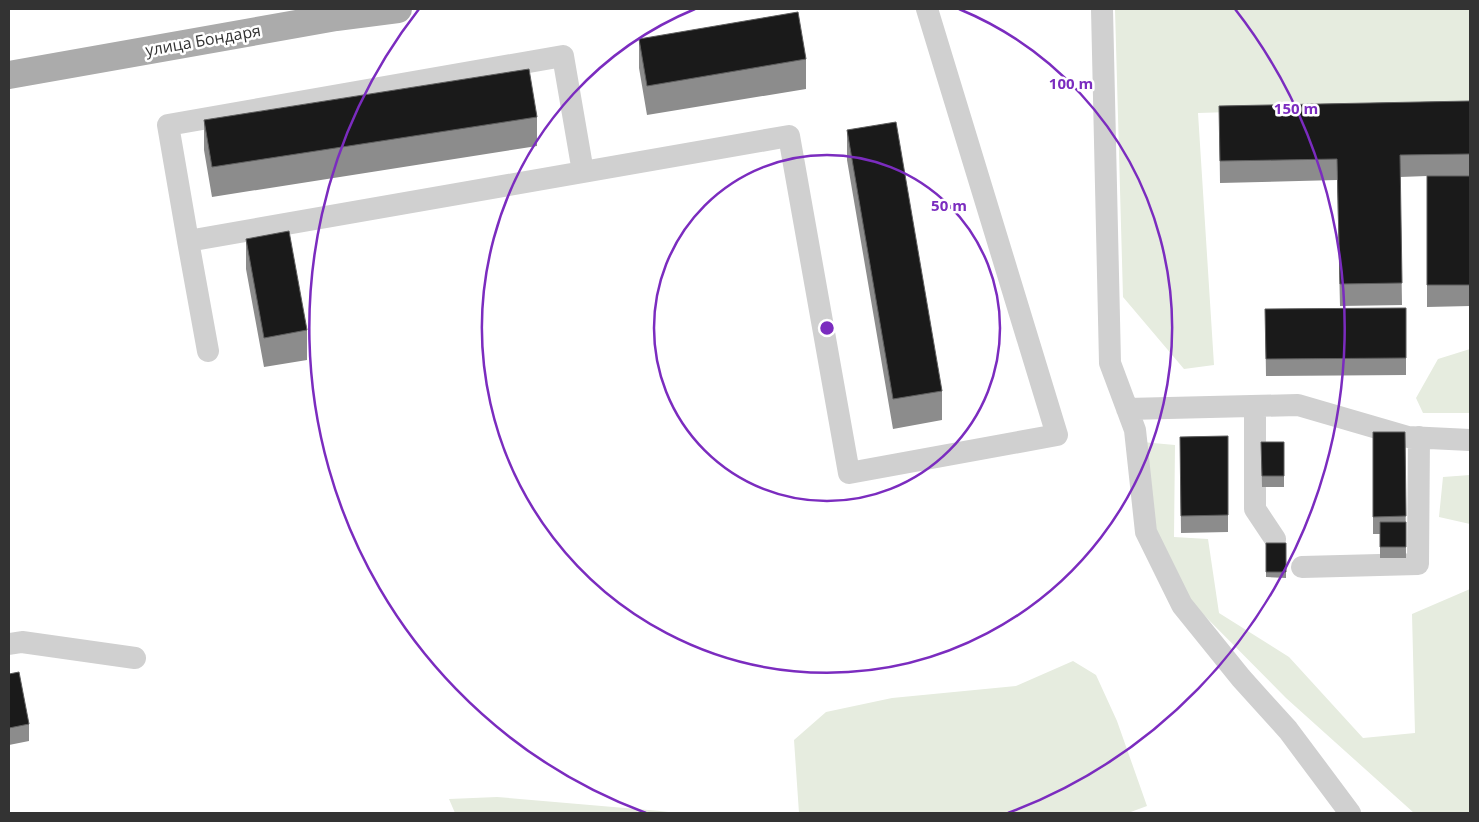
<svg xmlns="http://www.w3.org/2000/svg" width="1479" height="822" font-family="'Open Sans',sans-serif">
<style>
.green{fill:#e6ecdf}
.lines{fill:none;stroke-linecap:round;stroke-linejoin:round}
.minor{stroke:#d0d0d0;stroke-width:22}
.major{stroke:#ababab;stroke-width:28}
.wall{fill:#8c8c8c}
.building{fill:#1a1a1a;stroke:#5f5f5f}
.ring{fill:none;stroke:#7b2cbf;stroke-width:2.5}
.labels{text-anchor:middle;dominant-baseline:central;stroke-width:5;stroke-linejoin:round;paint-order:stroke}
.street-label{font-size:16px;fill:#333;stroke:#fff}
.centre{fill:#7b2cbf;stroke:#fff;stroke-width:2.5}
.ring-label{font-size:15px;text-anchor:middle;font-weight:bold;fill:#7b2cbf;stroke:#fff;stroke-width:5;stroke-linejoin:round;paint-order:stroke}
</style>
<rect width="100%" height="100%" fill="#fff"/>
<!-- green -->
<path class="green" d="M 1115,9 L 1470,9 L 1470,105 L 1198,113 L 1214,365 L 1184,369 L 1123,297 Z
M 1470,349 L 1470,413 L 1423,413 L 1416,398 L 1438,359 Z
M 1142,442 L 1175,445 L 1174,537 L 1208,539 L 1219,613 L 1289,657 L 1363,738 L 1415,733 L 1412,614 L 1470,589 L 1470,813 L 1414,813 L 1286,698 L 1184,595 L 1150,532 Z
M 1470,475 L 1470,524 L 1439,517 L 1443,477 Z
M 1073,661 L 1096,675 L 1117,721 L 1147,806 L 1128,813 L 799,813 L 794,740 L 826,712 L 892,698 L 1016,686 Z
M 497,797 L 660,811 L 677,813 L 455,813 L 449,799 Z"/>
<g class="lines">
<!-- minor -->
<path class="minor" d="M 1102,9 L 1110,363 L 1135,430 L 1146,532 L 1182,605 L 1241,678 L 1288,730 L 1350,813
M 188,241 L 168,125 L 563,56 L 583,172
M 208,351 L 188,241 L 789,136 L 849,473 L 1057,435 L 927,9
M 1255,406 L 1255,509 L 1275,539
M 1127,409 L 1298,405 L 1408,437 L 1470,440
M 1302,567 L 1418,564 L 1419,437
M 9,644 L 22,642 L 135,658"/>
<!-- major -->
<path class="major" d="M 9,75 L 336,17 L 398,9"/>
</g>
<!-- wall -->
<path class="wall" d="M 639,39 L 806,59 L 806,89 L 647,115 L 639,68 Z
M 1470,101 L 1470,176 L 1435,176 L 1470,176 L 1470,306 L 1427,307 L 1427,176 L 1400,177 L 1402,305 L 1340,306 L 1337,180 L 1220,183 L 1219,106 Z
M 537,117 L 537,146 L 212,197 L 204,150 L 204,120 Z
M 847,130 L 942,391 L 942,420 L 893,429 L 847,160 Z
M 246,239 L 307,330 L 307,360 L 264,367 L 246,269 Z
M 1406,308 L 1406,375 L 1266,376 L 1265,309 Z
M 1373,432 L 1405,432 L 1406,558 L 1380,558 L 1380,534 L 1373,534 Z
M 1228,436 L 1228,532 L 1181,533 L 1180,437 Z
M 1261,442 L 1284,442 L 1284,487 L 1262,487 Z
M 1266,543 L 1286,543 L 1286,578 L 1266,577 Z
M 9,674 L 29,724 L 29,741 L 9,745 Z"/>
<!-- building -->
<path class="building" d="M 798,12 L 806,59 L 647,86 L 639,39 Z
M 529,69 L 537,117 L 212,167 L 204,120 Z
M 1470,101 L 1470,154 L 1400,155 L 1402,283 L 1340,284 L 1337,159 L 1220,161 L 1219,106 Z
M 896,122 L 942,391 L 893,399 L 847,130 Z
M 1427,176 L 1470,176 L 1470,285 L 1427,285 Z
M 289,231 L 307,330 L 264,338 L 246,239 Z
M 1406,308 L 1406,358 L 1266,359 L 1265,309 Z
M 1373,432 L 1405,432 L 1406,516 L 1373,517 Z
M 1228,436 L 1228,515 L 1181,516 L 1180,437 Z
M 1261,442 L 1284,442 L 1284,476 L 1262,476 Z
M 1380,522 L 1406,522 L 1406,547 L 1380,547 Z
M 1266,543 L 1286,543 L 1286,572 L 1266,572 Z
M 19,672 L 29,724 L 9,728 L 9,674 Z"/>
<!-- distance rings -->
<g class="ring">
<circle cx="827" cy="328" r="173"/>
<path d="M959 9A345 345 0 1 1 695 9"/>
<path d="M646 813A518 518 0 0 1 419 9M1235 9A518 518 0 0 1 1008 813"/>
</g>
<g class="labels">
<!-- street labels -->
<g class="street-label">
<text transform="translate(203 40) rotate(-10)">улица Бондаря</text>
</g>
</g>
<circle cx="827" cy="328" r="8" class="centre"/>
<g class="ring-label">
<text x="1071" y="89">100 m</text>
<text x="1296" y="114">150 m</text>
<text x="949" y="211">50 m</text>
</g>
<!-- border -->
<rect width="1479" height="822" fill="none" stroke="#333333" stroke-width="20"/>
</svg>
